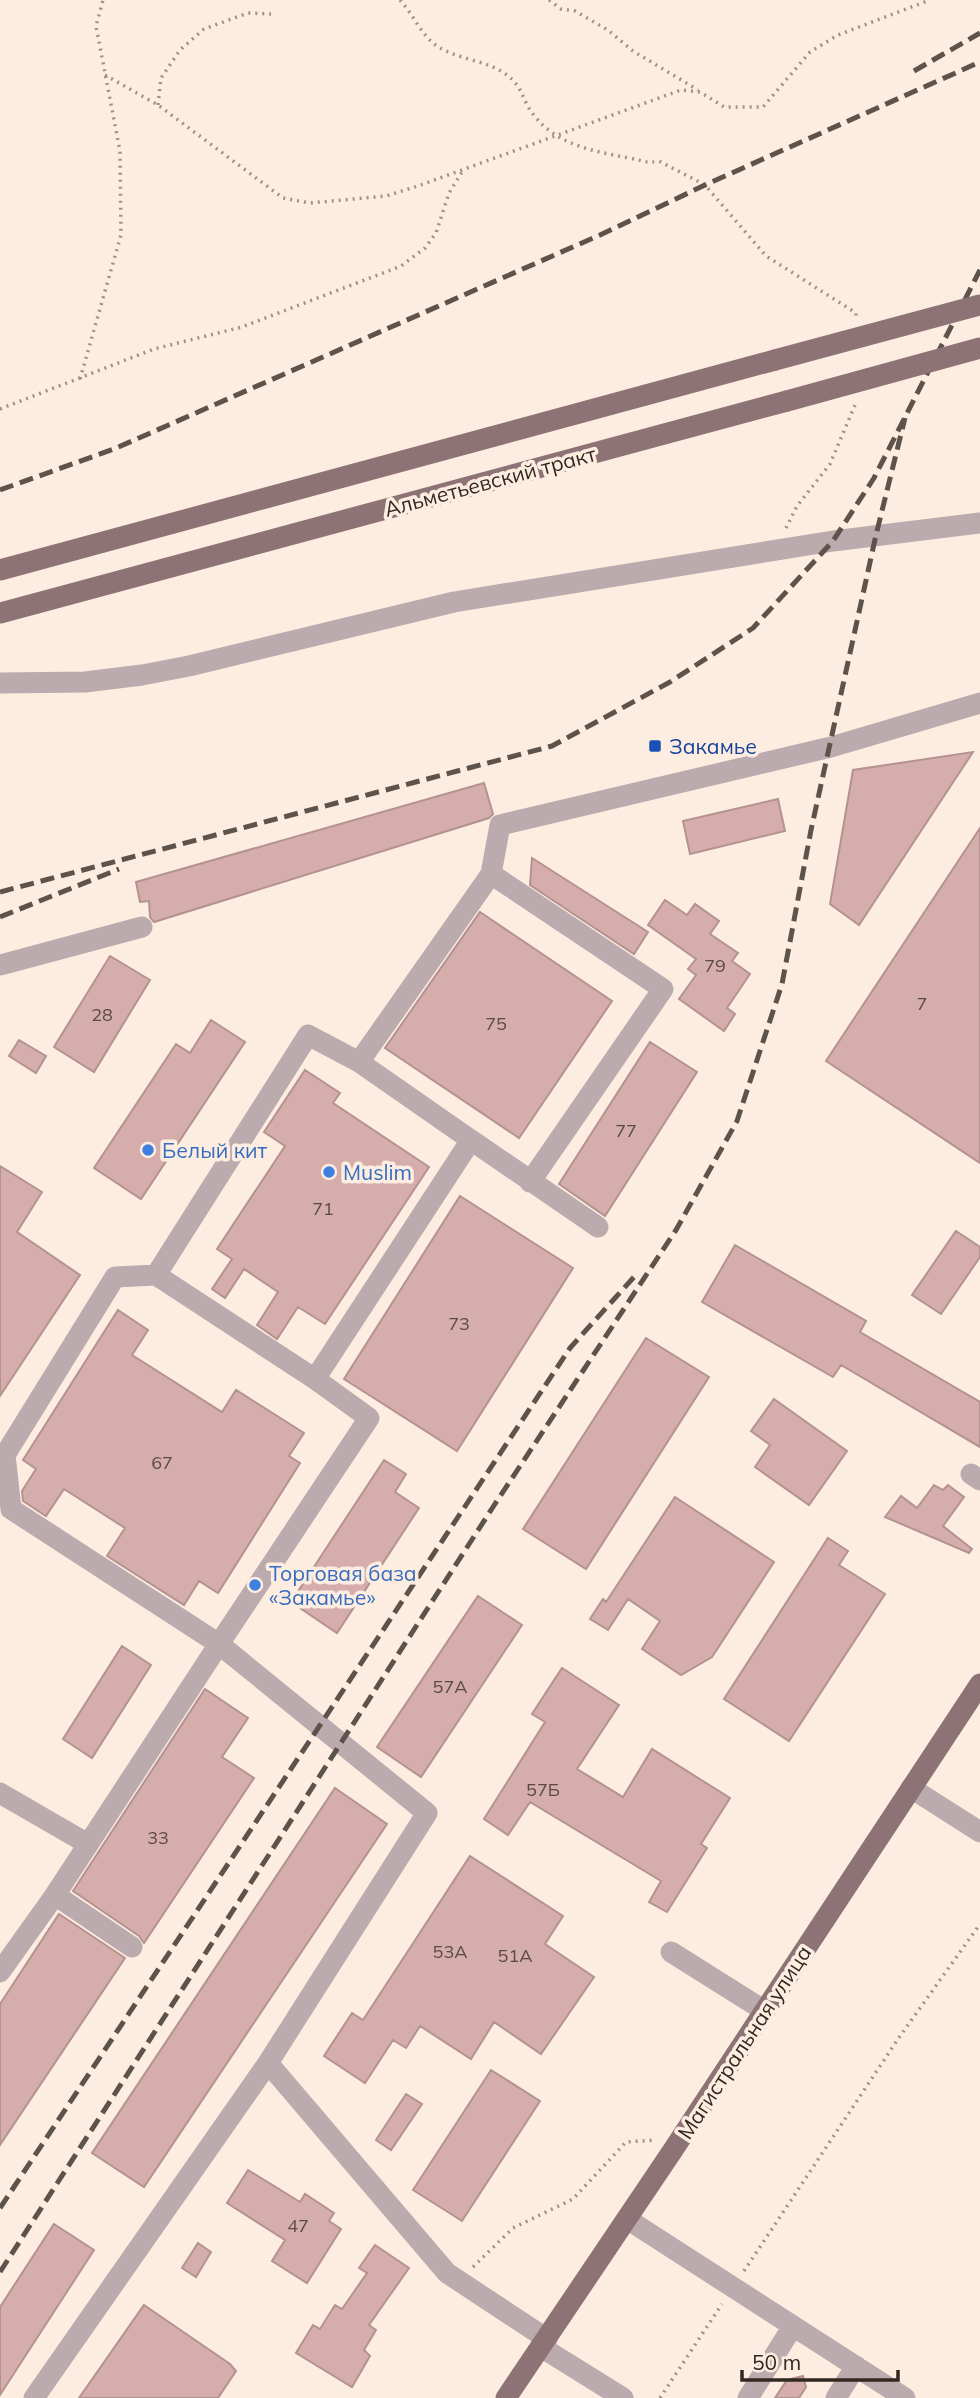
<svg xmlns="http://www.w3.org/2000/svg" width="980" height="2398" font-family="Mulish,sans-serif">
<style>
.building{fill:#d5aeab;stroke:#b4928f;stroke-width:2}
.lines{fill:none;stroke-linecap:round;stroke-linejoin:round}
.path{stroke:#9e9187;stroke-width:3.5;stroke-dasharray:2 5;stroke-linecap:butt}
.minor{stroke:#bbabae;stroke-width:21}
.major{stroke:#8d7276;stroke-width:21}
.rail{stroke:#5e534a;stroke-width:5;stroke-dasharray:14 7;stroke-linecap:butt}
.major-bridge{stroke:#8d7276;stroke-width:21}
.transit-dot{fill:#1a4fb4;stroke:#fdede0;stroke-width:2.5}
.shop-dot{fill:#3f7fe0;stroke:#fdede0;stroke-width:2.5}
.labels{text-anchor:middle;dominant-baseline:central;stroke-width:7;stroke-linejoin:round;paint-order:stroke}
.number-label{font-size:18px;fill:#5b4a43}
.street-label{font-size:21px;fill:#322820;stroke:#fdede0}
.transit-label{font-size:21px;fill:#164399;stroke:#fdede0;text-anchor:start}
.shop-label{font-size:21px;fill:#366cbe;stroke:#fdede0;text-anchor:start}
</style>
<rect width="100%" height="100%" fill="#fdede0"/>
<!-- building -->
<path class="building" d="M 973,752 L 859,925 L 830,904 L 853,770 Z
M 484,783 L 493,814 L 489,818 L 154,922 L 150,917 L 149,901 L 140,902 L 136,882 Z
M 778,799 L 785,831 L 690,854 L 683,821 Z
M 980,828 L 980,1163 L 826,1061 Z
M 532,858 L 648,932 L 634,954 L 530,885 Z
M 665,900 L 687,915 L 695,904 L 719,921 L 710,934 L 738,953 L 732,961 L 750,974 L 727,1008 L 735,1014 L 724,1031 L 679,999 L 696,975 L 688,969 L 696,959 L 648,925 Z
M 480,912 L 612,1001 L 519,1138 L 385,1048 Z
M 110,956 L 150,980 L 94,1072 L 54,1047 Z
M 211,1020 L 245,1042 L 141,1199 L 94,1168 L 176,1044 L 190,1053 Z
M 19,1040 L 46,1056 L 36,1073 L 9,1056 Z
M 650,1042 L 697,1072 L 605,1216 L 559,1184 Z
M 305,1070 L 340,1093 L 333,1103 L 429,1167 L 325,1324 L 298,1307 L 277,1339 L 257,1325 L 278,1292 L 244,1269 L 225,1298 L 212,1289 L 232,1259 L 217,1249 L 285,1146 L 264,1132 Z
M 0,1166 L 42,1192 L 17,1232 L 80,1275 L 0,1396 Z
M 460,1196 L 573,1268 L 457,1451 L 344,1379 Z
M 956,1231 L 980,1247 L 980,1257 L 941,1314 L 912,1295 Z
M 735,1245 L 866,1321 L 860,1332 L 980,1402 L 980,1447 L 841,1365 L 833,1377 L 702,1302 Z
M 118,1310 L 148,1330 L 132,1355 L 222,1412 L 236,1390 L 304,1433 L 289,1456 L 300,1463 L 218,1593 L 199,1581 L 184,1605 L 107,1556 L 125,1528 L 64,1489 L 46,1516 L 23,1501 L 22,1491 L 36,1469 L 23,1460 Z
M 646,1338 L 709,1377 L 586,1569 L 523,1529 Z
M 774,1399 L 847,1451 L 809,1505 L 755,1467 L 770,1445 L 751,1431 Z
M 384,1460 L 406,1474 L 395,1492 L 419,1508 L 337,1633 L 291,1602 Z
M 934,1485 L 943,1490 L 948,1485 L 964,1497 L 943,1526 L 972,1549 L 969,1553 L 885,1517 L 901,1496 L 917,1508 Z
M 675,1497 L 774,1562 L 712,1657 L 681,1675 L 642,1649 L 660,1621 L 628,1599 L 608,1630 L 590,1619 L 603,1599 L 606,1602 Z
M 828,1538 L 848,1551 L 839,1565 L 885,1594 L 789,1741 L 724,1699 Z
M 478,1596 L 522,1625 L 421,1777 L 377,1747 Z
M 122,1646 L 151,1665 L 92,1758 L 63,1739 Z
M 562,1668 L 619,1705 L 577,1769 L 623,1797 L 652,1749 L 730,1798 L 701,1844 L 707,1848 L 667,1912 L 649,1902 L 661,1881 L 530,1802 L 508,1835 L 484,1819 L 545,1722 L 532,1714 Z
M 205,1689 L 248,1718 L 222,1757 L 254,1778 L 144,1943 L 139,1936 L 73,1891 Z
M 335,1788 L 387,1824 L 144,2187 L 92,2153 Z
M 470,1856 L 563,1916 L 545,1944 L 594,1977 L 541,2054 L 494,2022 L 471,2059 L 420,2026 L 406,2048 L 393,2040 L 365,2083 L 324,2056 L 352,2013 L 363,2020 Z
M 59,1914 L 125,1958 L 0,2145 L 0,2004 Z
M 491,2070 L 540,2101 L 462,2221 L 413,2190 Z
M 406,2094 L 422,2104 L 391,2150 L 376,2140 Z
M 248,2170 L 300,2202 L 305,2194 L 334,2213 L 329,2221 L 341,2229 L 307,2283 L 272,2261 L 285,2240 L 227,2203 Z
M 54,2224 L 94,2250 L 0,2395 L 0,2307 Z
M 198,2243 L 211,2252 L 196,2277 L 182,2268 Z
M 375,2245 L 409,2268 L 369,2325 L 376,2330 L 364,2350 L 370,2356 L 352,2387 L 296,2353 L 313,2325 L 320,2329 L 335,2305 L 342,2309 L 367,2273 L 359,2268 Z
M 144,2305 L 230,2364 L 236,2371 L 218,2398 L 79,2398 Z
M 803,2376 L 806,2387 L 799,2398 L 775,2398 L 787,2380 Z"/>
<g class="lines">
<!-- path -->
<path class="path" d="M 400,0 C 412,13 420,32 433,43 C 454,60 486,59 507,75 C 523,87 522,100 533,114 C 556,145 593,151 629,158 C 641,160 647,164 659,161 L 705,185 L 766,256 L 856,313 L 856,316
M 549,0 L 561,9 L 575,11 L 608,30 L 633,51 L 698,90
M 105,75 L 158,105 L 283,198 L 310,203 L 386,196 L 418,186 L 681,90 L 700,92 L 724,107 L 763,107 L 810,52 L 838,35 L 930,0
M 158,105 L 161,78 L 180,50 L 204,29 L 248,13 L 271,14
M 80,379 L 121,235 L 120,151 L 96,26 L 103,0
M 0,409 L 154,349 L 242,327 L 401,266 L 425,248 L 436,233 L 449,193 L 462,172
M 786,528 L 797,506 L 830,464 L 855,405
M 473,2267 L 513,2228 L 573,2199 L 626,2142 L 656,2140
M 744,2271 L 898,2039 L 980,1924
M 660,2398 L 722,2304"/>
<!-- minor -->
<path class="minor" d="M 0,683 L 85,682 L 142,675 L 189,666 L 454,602 L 833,541 L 980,523
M 491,874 L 663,989 L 530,1182
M 0,965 L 142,927
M 471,1140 L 598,1227
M 156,1275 L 115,1277 L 5,1455 L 11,1509 L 219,1644 L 427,1813 L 268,2063 L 447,2273 L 547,2339
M 315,1379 L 156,1275 L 308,1035 L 359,1062
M 971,1474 L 980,1480
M 911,1788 L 980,1832
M 0,1793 L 88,1844
M 55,1895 L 132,1947
M 671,1952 L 765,2011
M 0,1972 L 55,1895 L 219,1644 L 369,1418 L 315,1379 L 471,1140 L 359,1062 L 491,874 L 500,825 L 831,747 L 980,703
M 627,2219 L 905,2398
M 541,2347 L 623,2398
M 34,2398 L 268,2063
M 748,2398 L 793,2326
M 836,2398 L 856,2366"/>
<!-- major -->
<path class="major" d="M 0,570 L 775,360
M 0,613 L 787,401
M 506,2398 L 673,2150 L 980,1684"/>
<!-- rail -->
<path class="rail" d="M 914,71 L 980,33
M 0,490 L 114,449 L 600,235 L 705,185 L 980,62
M 0,892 L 552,746 L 670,682 L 753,628 L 833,541 L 874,478 L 980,270
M 0,917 L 119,869
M 0,2208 L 570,1348 L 634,1277
M 0,2272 L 493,1507 L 676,1230 L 737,1121 L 782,984 L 811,830 L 876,535 L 905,418"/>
<!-- major-bridge -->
<path class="major-bridge" d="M 775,360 L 980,305
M 787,401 L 980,348"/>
</g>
<!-- markers -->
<rect class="transit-dot" x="648" y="739" width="14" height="14" rx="3.5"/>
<g class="shop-dot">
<circle cx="148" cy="1150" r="7"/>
<circle cx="329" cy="1172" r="7"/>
<circle cx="255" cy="1585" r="7"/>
</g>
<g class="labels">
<!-- number labels -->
<g class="number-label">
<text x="715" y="965">79</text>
<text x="922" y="1003">7</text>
<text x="102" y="1014">28</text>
<text x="496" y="1023">75</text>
<text x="626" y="1130">77</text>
<text x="323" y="1208">71</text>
<text x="459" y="1323">73</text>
<text x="162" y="1462">67</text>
<text x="450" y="1686">57А</text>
<text x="543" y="1789">57Б</text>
<text x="158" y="1837">33</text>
<text x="450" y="1951">53А</text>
<text x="515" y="1955">51А</text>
<text x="298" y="2225">47</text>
</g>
<!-- street labels -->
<g class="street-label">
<text transform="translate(490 481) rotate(-15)">Альметьевский тракт</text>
<text transform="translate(744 2042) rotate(-57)">Магистральная улица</text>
</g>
<!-- transit labels -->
<g class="transit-label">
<text x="669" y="746">Закамье</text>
</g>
<!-- shop labels -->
<g class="shop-label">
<text x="162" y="1150">Белый кит</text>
<text x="343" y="1172">Muslim</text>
<text x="269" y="1573">Торговая база<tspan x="269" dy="24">«Закамье»</tspan></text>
</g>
</g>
<!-- scale -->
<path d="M742 2370v10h156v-10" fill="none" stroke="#322820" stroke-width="3.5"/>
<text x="752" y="2370" font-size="21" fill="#322820" stroke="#fdede0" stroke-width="5" paint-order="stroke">50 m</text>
</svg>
